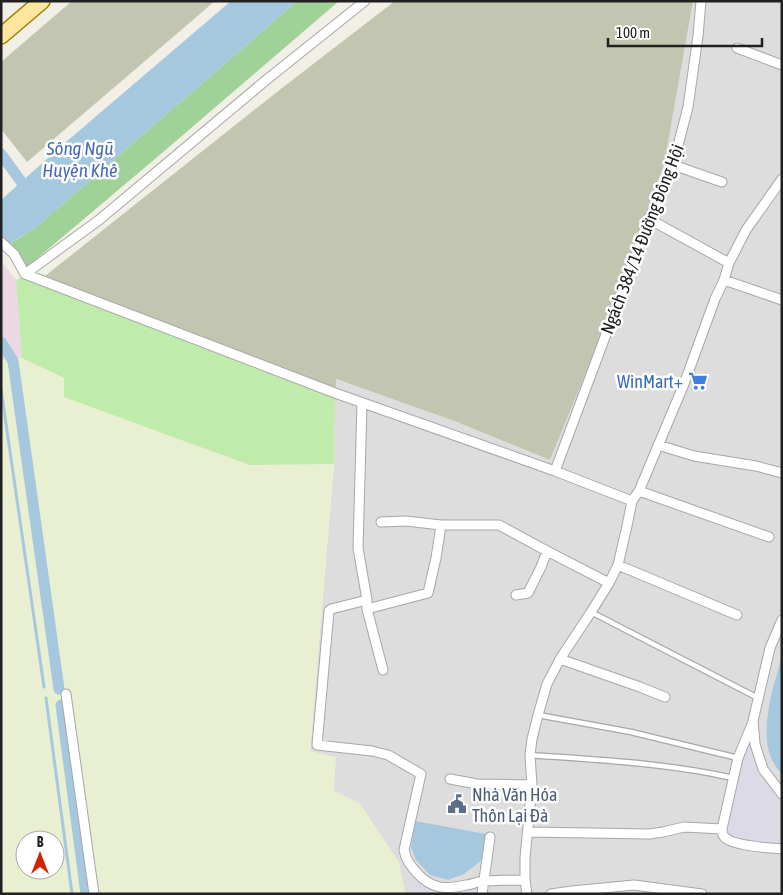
<svg xmlns="http://www.w3.org/2000/svg" width="783" height="895" font-family="'Asap Condensed',sans-serif">
<style>
.residential{fill:#dedddd}
.industrial{fill:#ead8e3}
.construction{fill:#c2c6b1}
.farmland{fill:#e8f0d1;fill-rule:evenodd}
.grass{fill:#bfecaa}
.forest{fill:#a0d199}
.plaza{fill:#dcdae7}
.water{fill:#a5c8df}
.lines{fill:none;stroke-linecap:round;stroke-linejoin:round}
.stream{stroke:#a5c8df;stroke-width:3}
.canal{stroke:#a5c8df;stroke-width:11}
.service-casing{stroke:#a7a7a7;stroke-width:7}
.minor-casing{stroke:#a7a7a7;stroke-width:11}
.primary-casing{stroke:#9b8300;stroke-width:18}
.service{stroke:#fff;stroke-width:4.5}
.minor{stroke:#fff;stroke-width:9}
.primary{stroke:#ffe59d;stroke-width:15}
.labels{text-anchor:middle;dominant-baseline:central;stroke-width:5;stroke-linejoin:round;paint-order:stroke}
.street-label{font-size:18px;fill:#202020;stroke:#fff}
.shop-label{font-size:18px;fill:#366cbe;stroke:#fff;text-anchor:end}
.service-label{font-size:18px;fill:#4e5e75;stroke:#fff;text-anchor:start}
.water-label{font-size:19px;font-style:italic;fill:#486bb3;stroke:#fff}
</style>
<rect width="100%" height="100%" fill="#f1efe6"/>
<!-- residential -->
<path class="residential" d="M 693,1 L 782,1 L 782,894 L 405,894 L 398,862 L 360,804 L 334,791 L 310,751 L 334,464 L 335,379 L 457,422 L 550,460 L 591,360 L 664,165 Z"/>
<!-- industrial -->
<path class="industrial" d="M 1,261 L 16,280 L 22,358 L 1,360 Z"/>
<!-- construction -->
<path class="construction" d="M 72,1 L 215,1 L 27,162 L 1,129 L 1,62 Z
M 395,1 L 693,1 L 664,165 L 591,360 L 550,460 L 457,422 L 336,379 L 335,393 L 254,360 L 223,455 L 75,401 L 112,302 L 45,276 L 282,88 Z"/>
<!-- farmland -->
<path class="farmland" d="M 22,358 L 64,378 L 65,397 L 250,465 L 334,464 L 310,751 L 336,757 L 334,791 L 360,804 L 399,862 L 405,894 L 1,894 L 1,360 ZM 25,840 L 55,840 L 55,870 L 25,870 Z"/>
<!-- grass -->
<path class="grass" d="M 26,274 L 335,393 L 334,464 L 250,465 L 64,397 L 64,378 L 22,358 L 16,280 Z"/>
<!-- forest -->
<path class="forest" d="M 297,1 L 339,1 L 162,153 L 27,267 L 11,243 L 35,228 Z"/>
<!-- plaza -->
<path class="plaza" d="M 753,721 L 763,769 L 782,794 L 782,849 L 737,843 L 722,834 L 738,758 Z
M 413,878 L 440,890 L 479,887 L 478,894 L 411,894 Z"/>
<!-- water -->
<path class="water" d="M 231,1 L 297,1 L 35,228 L 1,249 L 1,200 L 66,142 Z
M 782,656 L 782,775 C 778,769 772,762 770,755 C 760,726 774,685 782,656 Z
M 415,821 L 486,834 L 482,860 L 464,874 L 448,880 L 430,875 L 416,860 L 411,848 Z"/>
<g class="lines">
<!-- stream -->
<path class="stream" d="M 1,389 L 44,687
M 46,698 L 72,894"/>
<!-- canal -->
<path class="canal" d="M 1,154 L 28,191
M 1,342 L 13,361 L 59,689
M 61,705 L 86,894"/>
<!-- service casing -->
<g class="service-casing">
<path id="service" d="M 591,612 L 758,698
M 538,715 L 631,732 L 738,758
M 530,755 C 598,760 667,763 733,778"/>
</g>
<!-- minor casing -->
<g class="minor-casing">
<path id="minor" d="M 737,48 L 782,65
M 673,165 L 722,182
M 649,219 L 729,263
M 1,242 L 14,254 L 25,274 L 335,393 L 555,471 L 632,501
M 25,274 L 99,220 L 265,81 L 365,1
M 724,280 L 782,300
M 362,403 L 358,548 L 367,600 L 367,609 L 383,670
M 658,445 L 694,456 L 756,466 L 782,473
M 555,471 L 649,219 L 673,165 L 688,107 L 698,36 L 701,1
M 639,491 L 769,537
M 381,522 L 406,521 L 441,525 L 499,525 L 547,551 L 609,583
M 618,565 L 737,615
M 516,595 L 528,593 L 541,567 L 547,551
M 367,600 L 331,609 L 329,611 L 317,745 L 372,751 L 388,755 L 421,774 L 404,850 C 406,860 410,865 417,873 C 432,889 445,890 466,885 C 470,885 474,883 478,882 C 493,879 509,881 525,880
M 367,609 L 428,593 L 436,558 L 441,525
M 782,620 L 770,648 L 753,721 L 755,744 L 763,769 L 782,794
M 560,659 L 640,687 L 665,697
M 66,694 L 94,894
M 753,722 L 738,758 L 722,829 C 722,834 723,837 727,839 C 737,846 769,848 782,849
M 450,779 L 477,784 L 532,785
M 528,832 L 650,834 L 663,832 L 684,827 L 722,829
M 482,894 L 490,837
M 527,894 L 525,880 L 525,858 L 532,785 L 530,755 L 532,739 L 538,715 L 547,684 L 560,659 L 591,612 L 609,583 L 618,565 L 627,526 L 632,501 L 639,491 L 684,384 L 715,299 L 724,280 L 729,263 L 746,230 L 782,179
M 551,894 L 572,891 L 634,885 L 702,894"/>
</g>
<!-- primary casing -->
<g class="primary-casing">
<path id="primary" d="M 1,36 L 42,1"/>
</g>
<!-- service -->
<use href="#service" class="service"/>
<!-- minor -->
<use href="#minor" class="minor"/>
<!-- primary -->
<use href="#primary" class="primary"/>
</g>
<!-- icons -->
<defs>
<g id="supermarket-bare" transform="scale(1.5)"><path d="M-6-5.5h2.5l.6 2H6L4.5 2H-2.5L-4.4-4H-6ZM-1.5 3.2a1.3 1.3 0 1 0 .1 0ZM3 3.2a1.3 1.3 0 1 0 .1 0Z" fill="#3f7fe0" stroke="#fff" stroke-width="2.5" paint-order="stroke"/></g>
<g id="civic-bare" transform="scale(1.5)"><path d="M-.6-6.5H3V-4.5H.6V-3L4-1V1h2V6H-6V1h2V-1L-.6-3ZM-1.2 2.5V6h2.4V2.5Z" fill="#5c6f8a" stroke="#fff" stroke-width="2.5" paint-order="stroke"/></g>
</defs>
<g fill-rule="evenodd">
<use href="#supermarket-bare" x="698" y="381"/>
<use href="#civic-bare" x="457" y="804"/>
</g>
<g class="labels">
<!-- street labels -->
<g class="street-label">
<text transform="translate(642 239) rotate(-69)">Ngách 384/14 Đường Đông Hội</text>
</g>
<!-- shop labels -->
<g class="shop-label">
<text x="683" y="381">WinMart+</text>
</g>
<!-- service labels -->
<g class="service-label">
<text x="472" y="794">Nhà Văn Hóa<tspan x="472" dy="21">Thôn Lại Đà</tspan></text>
</g>
<!-- water labels -->
<g class="water-label">
<text x="80" y="148">Sông Ngũ<tspan x="80" dy="22">Huyện Khê</tspan></text>
</g>
</g>
<!-- border -->
<rect width="783" height="895" fill="none" stroke="#202020" stroke-width="5"/>
<!-- north arrow -->
<g transform="translate(40 855)"><circle r="24" fill="#ffffff" stroke="#a6a6a6"/>
<path d="M0-4L9 19L0 12L-9 19Z" fill="#cf2400"/>
<text y="-8" font-size="14" font-weight="bold" text-anchor="middle" fill="#202020">B</text>
</g>
<!-- scale -->
<path d="M608 38v8h154v-8" fill="none" stroke="#202020" stroke-width="2.5"/>
<text x="616" y="38" font-size="15" fill="#202020" stroke="#ffffff" stroke-width="4" paint-order="stroke">100 m</text>
</svg>
